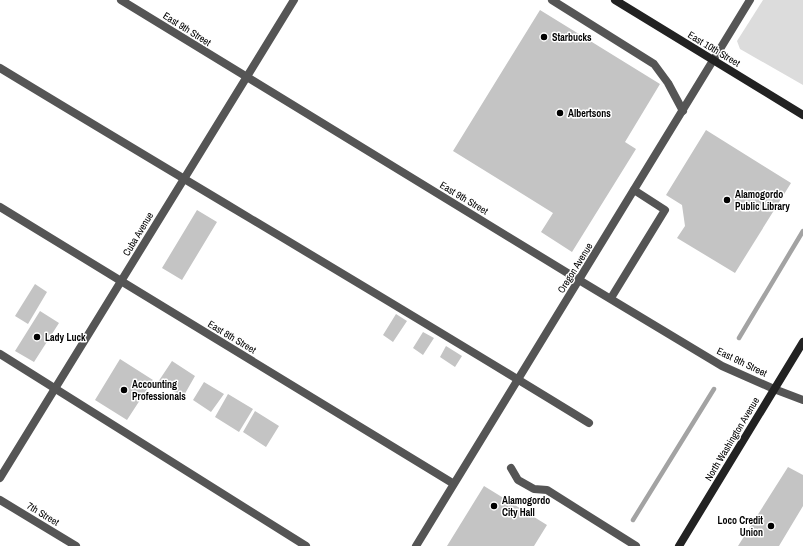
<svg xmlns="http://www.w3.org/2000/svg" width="803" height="546" font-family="'Archivo Narrow',sans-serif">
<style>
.green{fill:#dcdcdc}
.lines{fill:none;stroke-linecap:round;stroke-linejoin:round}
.stream{stroke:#a3a3a3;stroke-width:4.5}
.building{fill:#c4c4c4}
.service{stroke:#555;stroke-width:8}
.minor{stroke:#555;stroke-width:8}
.tertiary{stroke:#555;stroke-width:8}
.secondary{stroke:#222;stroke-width:8}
.poi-dot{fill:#000;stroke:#fff;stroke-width:1.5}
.labels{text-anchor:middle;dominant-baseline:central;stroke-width:3;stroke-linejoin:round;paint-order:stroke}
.street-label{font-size:10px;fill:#000;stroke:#fff}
.poi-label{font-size:10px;font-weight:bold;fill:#000;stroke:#fff;text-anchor:start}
</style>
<rect width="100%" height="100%" fill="#fff"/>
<!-- green -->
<path class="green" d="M 763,0 L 803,0 L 803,85 L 740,49 L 737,41 Z"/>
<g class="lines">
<!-- stream -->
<path class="stream" d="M 739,338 L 803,231
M 633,520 L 714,389"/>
</g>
<!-- building -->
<path class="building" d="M 540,10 L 660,84 L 625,142 L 636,149 L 572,252 L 541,232 L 553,213 L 453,151 Z
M 706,130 L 791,183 L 735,273 L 677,238 L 685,226 L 682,205 L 666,195 Z
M 197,210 L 217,222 L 182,280 L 162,268 Z
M 35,284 L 47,292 L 28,324 L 15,316 Z
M 40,311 L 59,323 L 34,362 L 15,351 Z
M 396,314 L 407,321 L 393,342 L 383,335 Z
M 423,332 L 434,338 L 423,355 L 413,348 Z
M 446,346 L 462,356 L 455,367 L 440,357 Z
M 120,359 L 153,380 L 127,420 L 95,400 Z
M 172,361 L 195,376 L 183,397 L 158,382 Z
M 204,382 L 224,394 L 211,412 L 193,400 Z
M 228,394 L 253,409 L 239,432 L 215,417 Z
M 255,411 L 279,426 L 266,447 L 243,432 Z
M 788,467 L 803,475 L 803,506 L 779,546 L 738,546 Z
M 484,486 L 547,525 L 534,546 L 447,546 Z"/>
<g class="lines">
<!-- service -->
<path class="service" d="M 552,0 L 654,64 L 668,83 L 683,111
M 0,68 C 196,187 394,303 589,423
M 611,298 L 665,210 L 634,190
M 0,354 L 306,546
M 511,468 L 518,480 L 534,489 L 547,490 L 636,546"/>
<!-- minor -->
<path class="minor" d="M 121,0 L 579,280 L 722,366 L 774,389 L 803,400
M 121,281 L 454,484
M 0,500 L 76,546
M 416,546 L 750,0"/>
<!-- tertiary -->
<path class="tertiary" d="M 0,207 L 121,281
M 0,478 L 294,0"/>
<!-- secondary -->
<path class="secondary" d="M 615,0 L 803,115
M 679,546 L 803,342"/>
</g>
<!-- markers -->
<g class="poi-dot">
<circle cx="544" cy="37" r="4"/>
<circle cx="560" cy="113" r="4"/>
<circle cx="727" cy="200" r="4"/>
<circle cx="37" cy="337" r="4"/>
<circle cx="124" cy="390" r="4"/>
<circle cx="494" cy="506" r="4"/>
<circle cx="771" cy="526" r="4"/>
</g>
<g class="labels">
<!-- street labels -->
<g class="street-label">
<text transform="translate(187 29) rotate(32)">East 9th Street</text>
<text transform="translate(714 49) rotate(31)">East 10th Street</text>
<text transform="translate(464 198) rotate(31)">East 9th Street</text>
<text transform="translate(138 234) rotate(-59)">Cuba Avenue</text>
<text transform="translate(575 268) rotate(-58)">Oregon Avenue</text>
<text transform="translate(232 337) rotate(31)">East 8th Street</text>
<text transform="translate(742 362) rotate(26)">East 9th Street</text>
<text transform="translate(732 439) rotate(-59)">North Washington Avenue</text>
<text transform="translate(43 514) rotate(31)">7th Street</text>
</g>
<!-- poi labels -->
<g class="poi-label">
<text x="552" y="37">Starbucks</text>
<text x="568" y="113">Albertsons</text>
<text x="735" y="194">Alamogordo<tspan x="735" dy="12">Public Library</tspan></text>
<text x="45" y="337">Lady Luck</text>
<text x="132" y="384">Accounting<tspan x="132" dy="12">Professionals</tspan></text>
<text x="502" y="500">Alamogordo<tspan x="502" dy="12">City Hall</tspan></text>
<text x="763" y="520" text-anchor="end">Loco Credit<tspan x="763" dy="12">Union</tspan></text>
</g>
</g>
</svg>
